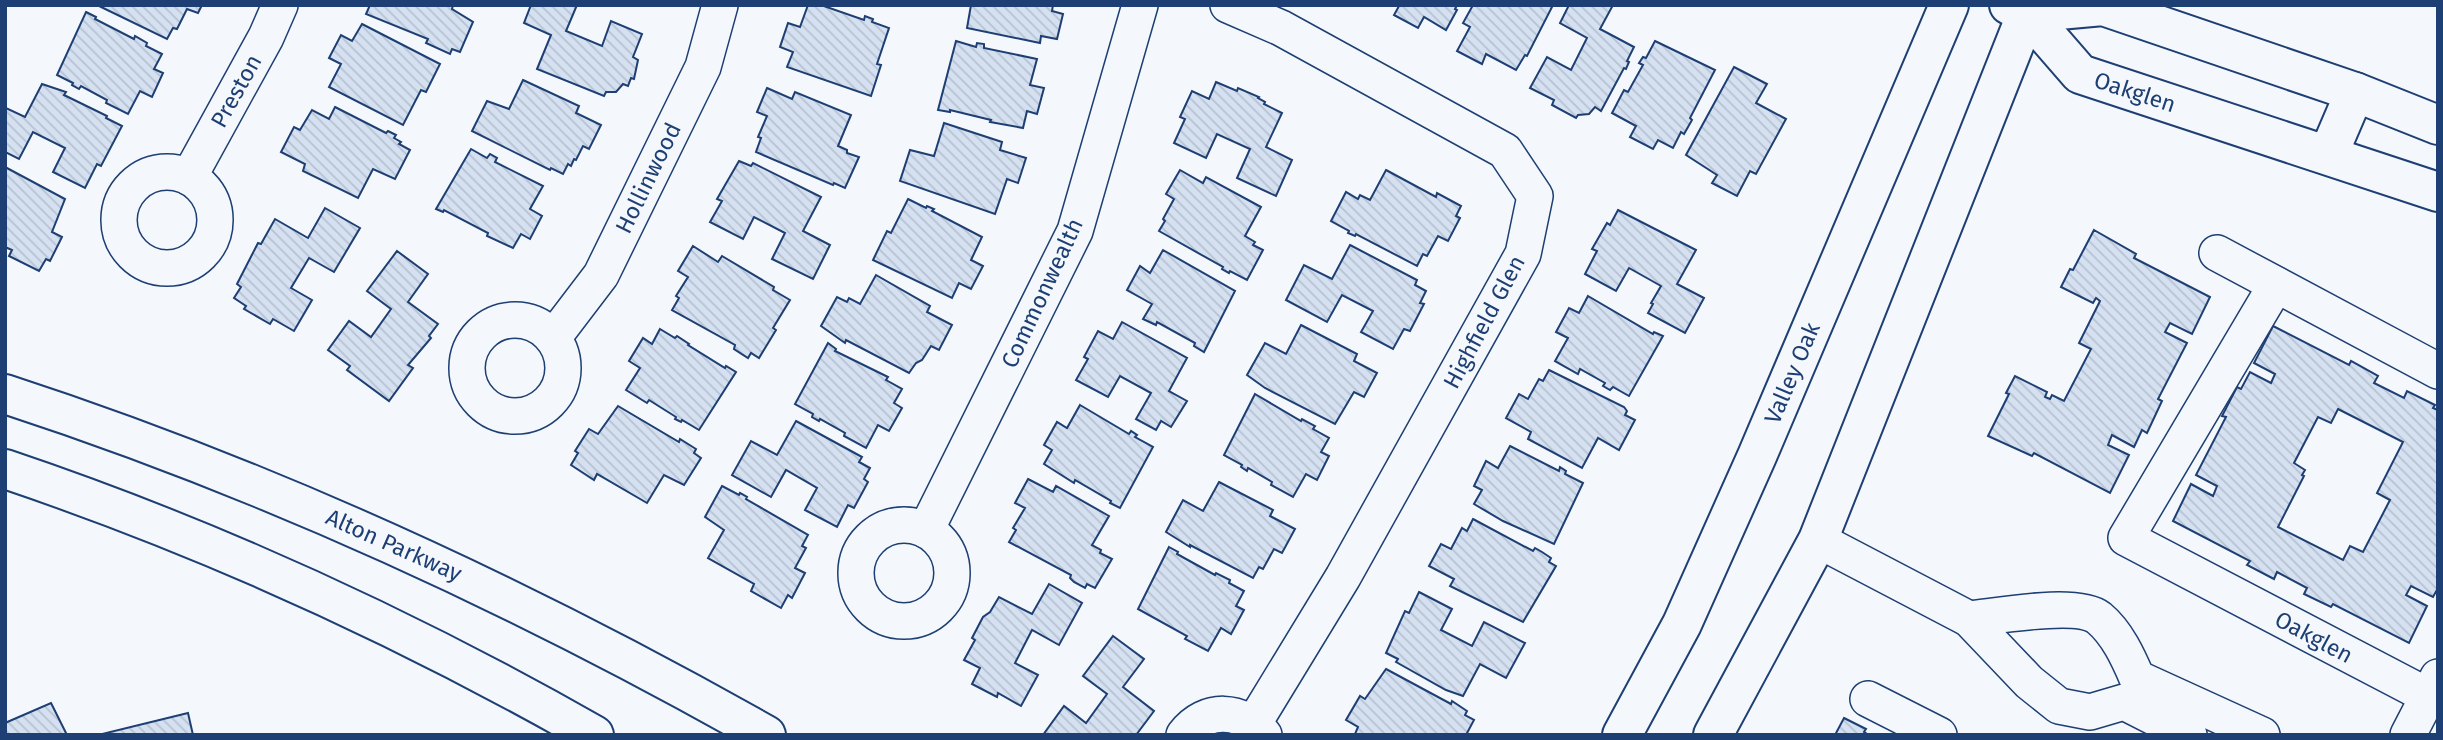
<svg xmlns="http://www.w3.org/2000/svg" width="2443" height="740" font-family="'Fira Sans',sans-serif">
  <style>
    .building { fill: url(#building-back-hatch); stroke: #1d3f73; stroke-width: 2; fill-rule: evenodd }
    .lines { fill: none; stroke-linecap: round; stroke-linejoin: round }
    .minor-casing { stroke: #1d3f73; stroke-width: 38 }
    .tertiary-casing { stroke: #1d3f73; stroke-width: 42 }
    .secondary-casing { stroke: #1d3f73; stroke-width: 42 }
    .minor { stroke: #f4f7fb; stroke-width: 35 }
    .tertiary { stroke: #f4f7fb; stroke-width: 38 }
    .secondary { stroke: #f4f7fb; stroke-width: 38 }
    .labels { text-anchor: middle; stroke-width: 5; stroke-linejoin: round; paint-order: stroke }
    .street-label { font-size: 23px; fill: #1d3f73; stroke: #f4f7fb }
  </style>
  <defs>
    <pattern id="building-back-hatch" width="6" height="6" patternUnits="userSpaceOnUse" patternTransform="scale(1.75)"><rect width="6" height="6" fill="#d5e0f0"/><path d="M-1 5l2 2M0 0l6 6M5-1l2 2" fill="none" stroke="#b6c1d1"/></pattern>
  </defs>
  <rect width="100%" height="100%" fill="#f4f7fb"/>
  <g class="building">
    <polygon points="97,5 202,5 198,13 187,9 177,29 173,28 167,39"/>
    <polygon points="370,5 453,5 452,9 473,22 460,52 452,49 450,54 426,43 428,39 366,14"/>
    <polygon points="531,5 577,5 566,31 602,46 611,21 642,34 633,57 638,60 634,79 631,78 628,86 623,84 616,92 606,92 604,96 537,69 551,35 524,23"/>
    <polygon points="808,5 821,5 864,20 865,16 873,19 872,22 889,28 877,64 881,65 871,96 787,67 793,52 780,47 788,23 800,27"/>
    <polygon points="971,5 1053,5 1052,11 1063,14 1057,39 1041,36 1040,43 967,28"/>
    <polygon points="1396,5 1457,5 1455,9 1457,10 1446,30 1424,17 1418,28 1394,15 1399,6"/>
    <polygon points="1473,5 1553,5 1527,56 1525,55 1516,70 1486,54 1482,64 1457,51 1470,27 1463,23"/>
    <polygon points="1569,5 1613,5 1600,29 1634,47 1627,61 1629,62 1626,69 1624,68 1601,111 1595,107 1589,114 1578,115 1576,118 1552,105 1554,100 1530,88 1547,57 1571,70 1587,38 1560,23"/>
    <polygon points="86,12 96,17 95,19 134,39 135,36 147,43 146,46 162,54 154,69 163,73 152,97 140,91 128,114 106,103 107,100 81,86 79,89 72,85 73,83 57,75"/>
    <polygon points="362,24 440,64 426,92 421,90 403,125 329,87 341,64 329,58 341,35 352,41"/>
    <polygon points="956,41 976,47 977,43 984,44 984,48 1037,59 1030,85 1044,88 1037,114 1027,111 1023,128 990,122 991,120 950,110 950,112 938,110"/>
    <polygon points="1655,41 1715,70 1690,118 1692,120 1684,134 1681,132 1673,148 1658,140 1653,149 1630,137 1636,126 1612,113 1624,90 1628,92 1643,65 1639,63 1643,57 1646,58"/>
    <polygon points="1734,67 1767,84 1756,103 1786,119 1756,174 1750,171 1737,196 1712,183 1717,175 1686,155"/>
    <polygon points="523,80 579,106 576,113 601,125 589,149 583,146 576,160 574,159 571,166 568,164 563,174 551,168 550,170 472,131 487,101 509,109"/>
    <polygon points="1216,82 1237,91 1238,88 1259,97 1258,98 1265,102 1264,104 1282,113 1266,147 1292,160 1276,196 1237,178 1250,149 1217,134 1206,158 1174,143 1185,119 1180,117 1192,91 1209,99"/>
    <polygon points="42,84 66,92 64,95 107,116 106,118 122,126 101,166 97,164 85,188 53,172 65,148 33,132 19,159 5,152 5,110 6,108 25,117"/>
    <polygon points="767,88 792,99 795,92 851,115 838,146 847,150 847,153 859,157 845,188 834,183 833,185 756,152 761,138 758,137 767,116 757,112"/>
    <polygon points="335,107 386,133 388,131 396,135 394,138 401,142 399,144 410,150 395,179 373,169 358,198 303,171 305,164 281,152 294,127 300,130 312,110 329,119"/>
    <polygon points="944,123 1002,142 1000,150 1026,158 1018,183 1007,179 995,214 900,181 910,150 934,156"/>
    <polygon points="471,149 487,158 490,154 497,158 495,162 543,186 530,209 542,216 530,239 521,234 513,248 487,236 488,233 444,210 443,212 436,209"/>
    <polygon points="739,161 751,166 753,163 821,197 803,231 830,245 813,279 772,259 785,233 754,217 743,239 710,222 722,201 717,199"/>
    <polygon points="5,167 65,199 52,232 62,237 50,261 46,259 39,271 9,256 12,250 5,247"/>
    <polygon points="1180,170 1203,183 1206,177 1261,207 1245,236 1255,242 1253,245 1263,250 1247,280 1230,271 1229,273 1222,269 1223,267 1159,231 1165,221 1163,219 1174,199 1166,194"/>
    <polygon points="1386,170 1436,197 1437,193 1461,206 1456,216 1460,218 1448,241 1438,236 1427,256 1423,254 1417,266 1356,234 1355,236 1348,233 1349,231 1331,221 1346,192 1358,199 1360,195 1370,200"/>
    <polygon points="908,199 926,208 927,206 934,209 932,211 982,237 971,260 983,266 971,289 959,283 952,298 873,260 887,231 891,233"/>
    <polygon points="325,208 360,228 334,272 309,258 291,288 312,300 294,331 273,319 270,324 244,309 246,306 234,298 241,287 237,284 258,243 261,244 275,219 308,238"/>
    <polygon points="1618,210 1696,250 1677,284 1704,298 1685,333 1648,313 1653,304 1651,303 1661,286 1629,268 1616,291 1585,274 1597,251 1592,249 1607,223 1610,225"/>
    <polygon points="2094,230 2136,254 2134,258 2210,297 2192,334 2170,323 2165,332 2187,343 2158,399 2162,401 2147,433 2142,430 2134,447 2112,435 2108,445 2129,455 2110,493 2034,453 2032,456 1988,436 2009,394 2006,393 2015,376 2047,392 2045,397 2050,399 2052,395 2064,401 2091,349 2079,343 2100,301 2096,298 2093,303 2061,287 2070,269 2073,270"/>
    <polygon points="1350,245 1417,280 1415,285 1426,291 1420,303 1424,304 1410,331 1404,329 1393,349 1361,332 1373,311 1342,295 1327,322 1286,300 1304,265 1332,279"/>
    <polygon points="693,246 718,262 722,256 774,287 773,290 790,300 773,328 776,330 759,358 751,353 748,358 734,349 735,345 672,310 679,298 676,296 688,277 678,271"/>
    <polygon points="1163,250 1235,291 1204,352 1194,346 1195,343 1157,322 1156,325 1143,319 1152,304 1127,290 1140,266 1150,273"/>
    <polygon points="397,251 428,274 408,302 438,324 429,336 431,338 408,365 413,368 389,401 347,370 350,366 328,350 349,321 371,337 391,309 367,291"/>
    <polygon points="876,275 930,306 927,312 952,325 939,350 931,346 922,360 916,363 909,373 846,340 845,343 821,326 837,297 847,302 849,298 860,304"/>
    <polygon points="1588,296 1653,334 1654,332 1663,336 1629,396 1613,387 1610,390 1603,386 1605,383 1580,369 1578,374 1555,361 1568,338 1556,332 1569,308 1579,313"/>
    <polygon points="1122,322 1187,358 1169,391 1187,401 1171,427 1161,421 1156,430 1136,419 1151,393 1120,376 1108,397 1076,380 1088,359 1084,357 1098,331 1113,339"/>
    <polygon points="1301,325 1357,354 1354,361 1377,373 1364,397 1354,392 1335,424 1265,388 1247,375 1265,343 1286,354"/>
    <path d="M2273 326 2349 365 2351 361 2378 376 2374 383 2404 398 2407 391 2435 405 2433 408 2438 410V588L2433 597 2411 586 2406 595 2427 606 2409 643 2333 604 2331 607 2304 594 2307 588 2277 572 2274 579 2247 565 2250 561 2173 521 2191 484 2213 496 2217 486 2196 475 2226 417 2222 416 2237 387 2241 389 2250 372 2271 383 2275 374 2254 363ZM2338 409 2403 442 2377 493 2390 500 2363 552 2350 546 2343 560 2278 527 2304 476 2302 475 2305 470 2294 463 2318 417 2331 423Z"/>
    <polygon points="660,329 675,338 677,336 689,344 688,345 725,368 726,366 736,372 699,430 682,420 681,422 675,419 676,417 649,400 647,403 626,390 640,368 629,361 643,338 652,344"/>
    <polygon points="828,343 836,349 835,351 888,377 886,380 902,389 894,403 902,408 889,431 878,425 866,448 844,436 845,433 820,419 819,421 812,417 813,414 795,404"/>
    <polygon points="1549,370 1624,407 1627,411 1625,415 1635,420 1619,450 1598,438 1582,468 1528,439 1531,432 1506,418 1519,394 1528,399 1539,379 1543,381"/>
    <polygon points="1255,394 1301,421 1302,419 1315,426 1313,429 1329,438 1321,452 1329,456 1317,480 1306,474 1293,497 1271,485 1272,482 1248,468 1247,471 1241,467 1242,465 1224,455"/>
    <polygon points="1080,405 1129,434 1131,431 1137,435 1135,437 1153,447 1120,508 1110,503 1111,501 1075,480 1074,483 1044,464 1052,450 1044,445 1057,422 1067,428"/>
    <polygon points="618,406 679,442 680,439 696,449 694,453 701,458 684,485 664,475 647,503 597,474 594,480 571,465 578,453 575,451 589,429 598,434"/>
    <polygon points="796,421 862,457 859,462 870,468 864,479 868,482 854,508 848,505 837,527 805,510 817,488 786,470 771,497 732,475 751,441 777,455"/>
    <polygon points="1510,446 1559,471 1560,467 1566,471 1565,474 1583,483 1554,544 1503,521 1474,504 1482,490 1474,486 1486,461 1498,468"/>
    <polygon points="1028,479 1053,492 1056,486 1109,516 1092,545 1101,550 1100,553 1112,559 1095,588 1087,584 1085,588 1074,582 1070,578 1071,575 1009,542 1016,530 1013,528 1025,508 1015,503"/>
    <polygon points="1219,482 1273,510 1270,516 1295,529 1282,553 1274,549 1263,569 1259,567 1253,578 1190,545 1190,547 1166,532 1183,500 1203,511"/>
    <polygon points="722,486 739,495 740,493 747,497 746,499 808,535 802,546 806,548 795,568 805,573 792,598 788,595 781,608 751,591 754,584 708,558 724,530 705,517"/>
    <polygon points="1473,519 1533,551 1535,548 1542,552 1551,558 1549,562 1556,566 1523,622 1450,586 1454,579 1429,566 1441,544 1451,549 1462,528 1467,531"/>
    <polygon points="1169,547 1178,552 1177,554 1215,575 1216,573 1230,580 1229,583 1244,591 1236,606 1244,610 1231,634 1221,628 1208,651 1185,639 1187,636 1138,609"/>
    <polygon points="1049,584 1082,603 1059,645 1032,630 1015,663 1038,675 1021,706 998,693 997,697 972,684 980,668 964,660 975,640 972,638 983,617 990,612 999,597 1032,614"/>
    <polygon points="1419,592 1452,609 1441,630 1472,646 1484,622 1525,643 1506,678 1480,664 1463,696 1446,690 1396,662 1398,659 1386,653 1405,611 1409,613"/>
    <polygon points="1113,636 1144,659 1123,687 1154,711 1136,735 1043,735 1064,706 1086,723 1107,694 1083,676"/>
    <polygon points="1386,669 1451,704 1452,701 1467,711 1465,715 1474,720 1466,735 1355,734 1358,727 1346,720 1360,696 1365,699"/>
    <polygon points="51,703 67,735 5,735 5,723"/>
    <polygon points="188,713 193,735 103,735 102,734"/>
    <polygon points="1844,718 1866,729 1864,732 1869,735 1835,735"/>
  </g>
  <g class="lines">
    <defs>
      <g id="minor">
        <polyline points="1228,5 1281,28 1505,151 1535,196 1523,254 1343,577 1254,723"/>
        <circle cx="167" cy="220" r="48"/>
        <polyline points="189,177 266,37 280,5"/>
        <polyline points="2217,253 2438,371"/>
        <polyline points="2276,285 2126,538 2428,696"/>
        <circle cx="515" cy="368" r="48"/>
        <polyline points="553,338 601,275 703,67 720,5"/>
        <circle cx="904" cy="573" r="48"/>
        <polyline points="926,530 1075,231 1140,5"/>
        <polyline points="1818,540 1969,619 2029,682 2059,706 2090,712 2124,702 2189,735"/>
        <path d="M1969 619C1998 616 2077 601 2099 618 2117 633 2128 657 2137 678L2262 735"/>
        <polyline points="1868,699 1939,735"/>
        <path d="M1184 735C1206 706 1242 709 1264 735"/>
        <polyline points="2408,735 2438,677"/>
      </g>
      <g id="tertiary">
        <polyline points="2009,5 2027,13 2080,74 2438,192"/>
        <polyline points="2027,13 2103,6 2355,92 2438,125"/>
        <polyline points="2328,155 2355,92"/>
        <polyline points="1622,735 1682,624 1757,456 1949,5"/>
        <polyline points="1713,735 1818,540 2030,5"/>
      </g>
      <g id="secondary">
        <path d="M5 394C272 481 522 597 766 735"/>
        <path d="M5 469C210 538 406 628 594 735"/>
      </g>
    </defs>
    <use href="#minor" class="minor-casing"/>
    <use href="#tertiary" class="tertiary-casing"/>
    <use href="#secondary" class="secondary-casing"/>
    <use href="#minor" class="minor"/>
    <use href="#tertiary" class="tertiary"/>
    <use href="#secondary" class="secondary"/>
  </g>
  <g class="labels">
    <g class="street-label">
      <text transform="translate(236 91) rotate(-61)" y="8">Preston</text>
      <text transform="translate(2135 92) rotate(18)" y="8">Oakglen</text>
      <text transform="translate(648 178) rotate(-64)" y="8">Hollinwood</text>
      <text transform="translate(1042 293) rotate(-65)" y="8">Commonwealth</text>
      <text transform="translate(1484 322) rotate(-62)" y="8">Highfield Glen</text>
      <text transform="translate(1792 373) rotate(-67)" y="8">Valley Oak</text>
      <text transform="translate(394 545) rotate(24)" y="8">Alton Parkway</text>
      <text transform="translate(2314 637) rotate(28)" y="8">Oakglen</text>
    </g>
  </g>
  <rect width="2443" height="740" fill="none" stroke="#1d3f73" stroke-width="14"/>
</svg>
